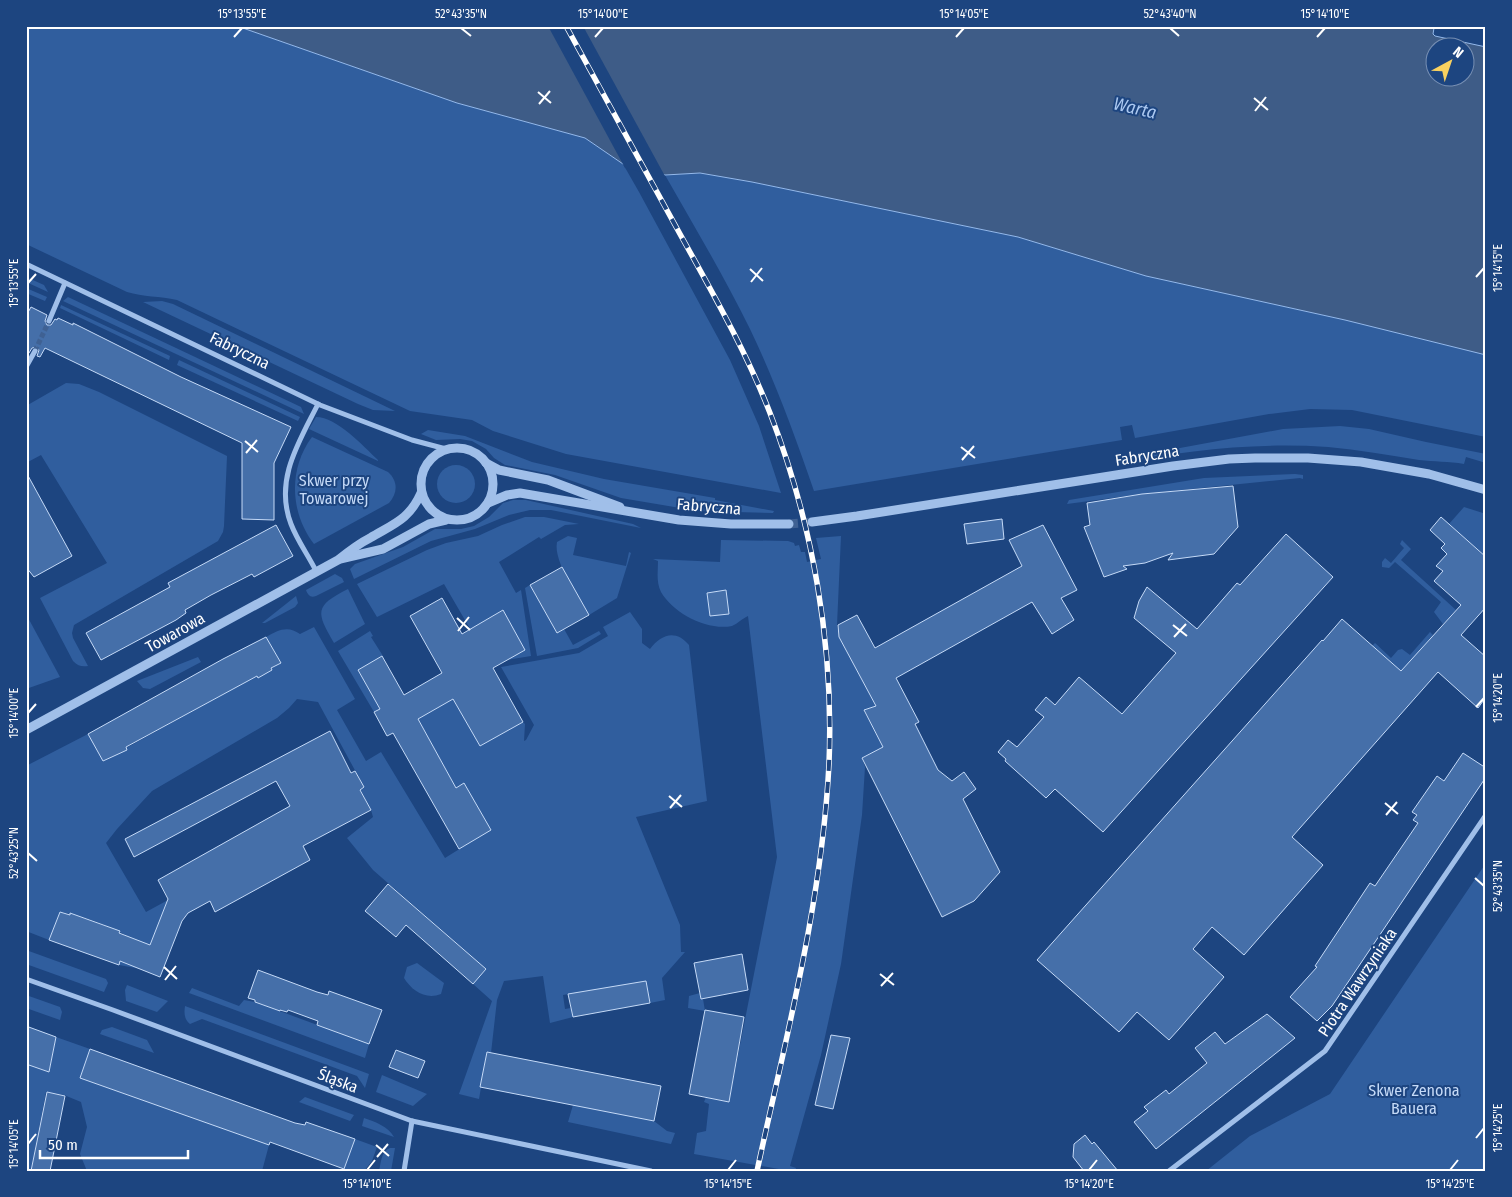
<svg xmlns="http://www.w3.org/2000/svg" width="1512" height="1197" font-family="'Fira Sans Condensed',sans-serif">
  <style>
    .green { fill: #305e9e }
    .water { fill: #3e5c87; stroke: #94b9eb; fill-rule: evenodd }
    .pier { fill: #1d4580 }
    .building { fill: #456fa9; stroke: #c5daf7 }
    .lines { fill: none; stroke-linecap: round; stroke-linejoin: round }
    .minor-tunnel { stroke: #3f6193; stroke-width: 5; stroke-dasharray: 5 2.5; stroke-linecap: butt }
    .tertiary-tunnel { stroke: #3f6193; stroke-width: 9; stroke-dasharray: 9 4.5; stroke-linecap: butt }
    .minor { stroke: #a0bfe9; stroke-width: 5 }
    .tertiary { stroke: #a0bfe9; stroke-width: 9 }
    .rail-casing { stroke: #fff; stroke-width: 5.5 }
    .rail { stroke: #1d4580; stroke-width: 4; stroke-dasharray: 11; stroke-linecap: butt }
    .ticks { fill: none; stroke: #fff; stroke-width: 2 }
    .labels { text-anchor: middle; stroke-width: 4; stroke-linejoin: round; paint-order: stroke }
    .street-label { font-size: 16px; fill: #fff; stroke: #1d4580 }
    .park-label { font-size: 16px; fill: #c5daf7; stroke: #1d4580 }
    .water-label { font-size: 18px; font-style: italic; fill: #acc9f1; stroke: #1d4580 }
    .neatline { fill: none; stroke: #fff; stroke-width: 2 }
    .ticks-label { font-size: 12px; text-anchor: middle; fill: #fff }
  </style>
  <rect width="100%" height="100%" fill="#1d4580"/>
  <g class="green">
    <path d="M26 26H237L457 103 585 138 623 164 639 192 730 360 759 426 781 493 566 454 493 431 472 420 410 411 177 300C160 296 143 297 127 292L26 244Z"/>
    <path d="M700 173 752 182 1018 237 1146 276 1345 320 1486 355V437L1352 410 1310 409 1269 414 1135 438 1132 425 1120 427 1122 440 814 491C795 436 775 381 750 329 724 276 694 226 665 175Z"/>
    <polygon points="26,277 44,285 48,292 26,282"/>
    <polygon points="26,288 47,297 45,301 26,293"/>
    <polygon points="68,297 301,407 304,414 63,301"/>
    <polygon points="162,301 173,304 395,411 373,410 358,404 143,302"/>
    <polygon points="61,305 170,356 169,360 60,308"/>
    <polygon points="179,360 300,417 298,421 177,365"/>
    <path d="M66 383 79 384 99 392 227 456 224 526 223 532 218 541 74 625 72 633 73 638 88 666C82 667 78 666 73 661L40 598 107 563 41 455 26 463V406Z"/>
    <path d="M316 417C337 417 363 446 378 460V461L309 429Z"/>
    <path d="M1340 426 1369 429 1426 442 1486 454V463L1466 457 1464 464C1449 461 1434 462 1419 460 1388 455 1359 450 1328 447 1257 442 1186 450 1116 464L1115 460 1283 429Z"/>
    <polygon points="428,430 465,436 532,462 604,479 715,498 715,500 774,511 773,513 698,511 621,498 555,475 505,465 494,458 486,449 472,441 460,439 436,440 421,434"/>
    <path d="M312 437 388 472C398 481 398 493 389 503L314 544C290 513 288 469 312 437Z"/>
    <circle cx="456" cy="484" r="19"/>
    <polygon points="1295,474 1303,475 1303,479 1300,478 1142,494 1067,504 1069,500 1204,478"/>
    <polygon points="513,500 526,500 633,524 641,528 551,510 530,510 509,515 475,529 431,541 354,579 350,569 355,564 403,547 435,529 461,529 474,526 489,517 503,503"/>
    <polygon points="1464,507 1486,514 1486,551 1483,554 1449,524"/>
    <polygon points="525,517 544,517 579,524 565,525 541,539 539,537 499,562 516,593 521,590 531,656 507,660 524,649 502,610 483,622 483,651 444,584 377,617 357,584 427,550 446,543 478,536 502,525"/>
    <path d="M568 536 577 538 573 555 626 566 629 552 631 553 617 598 589 615C579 597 553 562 557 542Z"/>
    <path d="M841 536 837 625 839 637 876 706 864 711 883 747 862 758 865 767 862 815 841 964 821 1055 790 1166 796 1168 795 1171H790L694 1154 697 1133 706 1131 709 1104 704 1102 706 1097 729 1101 777 857 748 616C743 618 737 624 732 626 707 631 673 613 661 592 656 582 658 571 658 561L653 559 720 562 721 540 788 541 794 543 795 546 799 545 801 552H805L807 562 821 559 816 538Z"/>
    <polygon points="1402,540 1411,549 1401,560 1456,610 1443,624 1434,612 1441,602 1395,562 1389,568 1382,567 1382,562 1385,558 1391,563 1404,548 1400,544"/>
    <path d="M335 574 342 578 344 582 316 596C310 598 308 595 306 590Z"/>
    <polygon points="530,585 557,633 564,629 573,645 599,631 601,634 578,648 537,656 525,588"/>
    <path d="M348 589 365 624 334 643C316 612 314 606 348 589Z"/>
    <polygon points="296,596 298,603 295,607 265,623 262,623"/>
    <path d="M630 612 642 629V643L650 649C661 634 676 629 689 645L707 801 636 817 680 925 681 952H685L662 978 665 1000 650 1003 646 981 563 995 565 1009 571 1008 573 1017 550 1023 543 976 504 981 497 1000 491 1053H487L479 1099 459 1094 492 1001 473 984 486 969 373 870 347 838 373 817 371 810 361 791 356 792 364 787 318 702 297 699 289 708 277 718 152 791 117 829 106 843 146 912 168 900 141 969 119 965 129 937C110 926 81 915 60 912L49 940 26 931V766L88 734 103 760 127 750 126 748 247 681 272 670 271 668 280 663 266 637C278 630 288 625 300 634L314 627 355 699 337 710 366 761 381 752 445 858 490 830 456 788 418 719 453 699 480 746 523 722 525 724 524 741 526 740 534 725 501 667 579 653 608 636 603 627Z"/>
    <polygon points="26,614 60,677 26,689"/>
    <polygon points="370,631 373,636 371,637 383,656 358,670 380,709 374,712 338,651"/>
    <polygon points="1430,632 1433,635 1402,672 1372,646 1375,643 1391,658 1398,650 1402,649 1410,655"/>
    <polygon points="198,657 201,662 150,689 143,688 137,681"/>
    <polygon points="1486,863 1486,1171 1206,1171 1250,1136 1330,1094"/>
    <polygon points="26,950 106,979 108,983 104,992 26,964"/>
    <path d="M417 963 444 983 441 994C426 1000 412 991 404 978L407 967Z"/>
    <polygon points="127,985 168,1001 157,1012 126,1001 125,990"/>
    <polygon points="192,988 239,1006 244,1000 255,1002 369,1044 365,1058 189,993"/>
    <polygon points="700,993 701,999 703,999 705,1011 688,1008 689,996"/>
    <polygon points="26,995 60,1007 62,1012 60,1020 26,1008"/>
    <path d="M185 1006 369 1074 365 1088 357 1076 202 1019 190 1024C184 1019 184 1013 185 1006Z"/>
    <polygon points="112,1027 147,1040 154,1053 100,1034 102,1030"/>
    <polygon points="56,1037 90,1049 80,1078 269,1145 262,1171 87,1171 80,1154 87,1127 81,1102 64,1095 46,1092 31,1171 26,1171 26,1064 49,1072"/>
    <polygon points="382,1075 427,1094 413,1106 376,1092"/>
    <polygon points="305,1097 354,1115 350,1121 299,1102"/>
    <polygon points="573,1105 654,1121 667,1131 675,1133 671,1144 568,1122"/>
    <path d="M364 1118C375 1122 388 1126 394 1137L362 1126Z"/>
    <polygon points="355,1139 377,1147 372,1161 364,1171 344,1169"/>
    <path d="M390 1148H395L391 1171H379C381 1163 381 1151 390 1148Z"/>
  </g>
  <path class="water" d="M237 26H1424L1434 28 1433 34 1435 36 1486 47V355L1345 320 1146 276 1018 237 752 182 700 173 665 175 623 164 585 138 457 103ZM1434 48H1464V78H1434Z"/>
  <polygon class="pier" points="548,26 583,26 666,178 625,168"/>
  <g class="building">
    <polygon points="31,307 47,315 45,321 47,325 51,325 55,319 57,320 58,318 73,325 73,323 181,377 291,427 274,463 274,520 242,519 242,443 45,348 40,357 37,356 39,350 37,347 32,348 29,353 26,352 26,316"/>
    <polygon points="26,472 72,556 34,577 26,567"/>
    <polygon points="1233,486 1238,527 1214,554 1168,560 1173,553 1145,563 1123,566 1127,569 1104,577 1084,527 1090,525 1087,503 1142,494"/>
    <polygon points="1441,517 1486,557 1486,607 1461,635 1486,657 1486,697 1478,708 1438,672 1292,837 1323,865 1244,955 1212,927 1193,949 1224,977 1179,1029 1169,1040 1137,1012 1119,1032 1037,960 1322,640 1323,641 1342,619 1401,671 1461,605 1434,581 1443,571 1436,566 1447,554 1441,548 1445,544 1430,530"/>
    <polygon points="1002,519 1004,539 967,544 964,524"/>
    <polygon points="276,525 293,556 254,577 252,574 211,595 185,610 186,613 176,620 101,660 86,633 170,587 168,583"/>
    <polygon points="1043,525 1077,590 1061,598 1074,620 1052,634 1032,602 896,678 919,722 915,724 938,770 952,781 964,772 976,789 963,799 1000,872 974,901 942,917 862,758 883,747 864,710 876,706 839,637 838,625 857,615 875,648 1022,566 1009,540"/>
    <polygon points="1286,534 1333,577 1103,832 1055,789 1046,798 1005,761 1006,759 998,752 1008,740 1017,747 1044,717 1035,710 1046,697 1055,705 1079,677 1122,714 1176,653 1134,618 1139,601 1147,587 1197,629 1237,583 1240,585"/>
    <polygon points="562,567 589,615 557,633 530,585"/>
    <polygon points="726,590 729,614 710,616 707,593"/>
    <polygon points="442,598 462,634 503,610 525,650 493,668 523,722 480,746 453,699 418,719 456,788 464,783 491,830 459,849 393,733 387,736 374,712 380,709 358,670 382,656 404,695 442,673 410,616"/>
    <polygon points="266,637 281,663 271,668 272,670 258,678 257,676 126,747 127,750 103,761 88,734 223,659"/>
    <polygon points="330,731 351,773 355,771 364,787 360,790 371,810 303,846 310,860 215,912 210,901 188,913 182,921 160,977 120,961 119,965 49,940 60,912 70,915 70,913 120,931 119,933 150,945 168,899 158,880 290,806 276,781 134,857 125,839"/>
    <polygon points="1463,753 1486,768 1486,777 1332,1006 1317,1021 1290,997 1317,967 1315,966 1370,883 1375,886 1418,823 1413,820 1417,815 1412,812 1437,776 1444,781"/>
    <polygon points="388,884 486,969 473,984 406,925 396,937 365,911"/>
    <polygon points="742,954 748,990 701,999 694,963"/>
    <polygon points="258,970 317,992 328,995 329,991 382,1010 369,1044 317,1025 318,1021 288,1010 287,1012 280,1010 280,1011 255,1002 255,1000 248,998"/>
    <polygon points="646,981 650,1003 573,1017 568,994"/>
    <polygon points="705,1010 744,1017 729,1102 689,1094"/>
    <polygon points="1267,1014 1295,1038 1156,1149 1134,1122 1148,1111 1144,1107 1166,1090 1169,1094 1207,1063 1195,1048 1215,1032 1225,1044"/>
    <polygon points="26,1026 56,1037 49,1072 26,1064"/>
    <polygon points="831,1035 850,1038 833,1109 815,1105"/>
    <polygon points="90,1049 295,1123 305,1125 306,1122 355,1139 344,1169 270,1142 269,1145 80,1078"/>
    <polygon points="396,1050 425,1061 418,1078 389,1067"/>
    <polygon points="487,1052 661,1086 654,1121 480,1087"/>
    <polygon points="47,1092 65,1096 50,1171 31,1171"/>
    <polygon points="1085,1135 1092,1144 1094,1142 1118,1171 1084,1171 1073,1157 1074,1144"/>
  </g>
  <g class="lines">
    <polyline class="minor-tunnel" points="35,351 49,321"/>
    <polyline class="tertiary-tunnel" points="789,524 812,522"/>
    <g class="minor">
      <polyline points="26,264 320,405 412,440 446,449"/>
      <polyline points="49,321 65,283"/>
      <polyline points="26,367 35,351"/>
      <path d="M316 571C308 555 297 540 291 524 274 480 299 442 318 404"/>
      <polyline points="26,979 113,1010 412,1121 651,1171"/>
      <polyline points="404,1171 412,1121"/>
      <polyline points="1169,1171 1325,1051 1486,815"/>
    </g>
    <g class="tertiary">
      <circle cx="457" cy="484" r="36"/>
      <polyline points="486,463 499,470 548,480 620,507"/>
      <polyline points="488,503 507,495 520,493 679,520 731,524 789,524"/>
      <polyline points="812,522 857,516 1173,466 1229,459 1255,458 1308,458 1361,462 1429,474 1486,490"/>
      <polyline points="340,559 383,549 429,524 446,520"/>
      <path d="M26 730 338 560C348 552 358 544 370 538 393 524 409 520 421 493"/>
    </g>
    <defs>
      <path id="rail" d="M566 26C604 95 642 165 680 234 712 292 746 351 770 413 813 524 834 645 829 764 822 902 786 1037 757 1171"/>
    </defs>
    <use href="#rail" class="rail-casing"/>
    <use href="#rail" class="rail"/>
  </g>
  <path class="ticks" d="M461 28 471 36M1170 28 1179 36M234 37 242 28M595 37 603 28M956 37 964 28M1317 37 1325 28M538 92 551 103M1254 98 1268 110M539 104 550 91M1255 111 1266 97M750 269 763 281M1476 277 1484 268M751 282 762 268M28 283 36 274M245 441 258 452M961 447 975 458M246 453 257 440M962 460 974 446M457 618 470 630M1173 625 1187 636M458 631 469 617M1174 637 1186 624M1476 707 1484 698M28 713 36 704M669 796 682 807M1385 803 1398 814M670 808 681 795M1386 815 1397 802M28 853 37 861M1475 878 1484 886M164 967 177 979M880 974 894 985M165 980 176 966M881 986 893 973M1476 1138 1484 1128M28 1144 36 1134M376 1145 389 1156M377 1157 388 1144M367 1170 375 1160M728 1170 736 1160M1089 1170 1097 1160M1450 1170 1458 1160"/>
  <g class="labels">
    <g class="street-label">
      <text transform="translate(240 350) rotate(26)" y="6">Fabryczna</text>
      <text transform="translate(1147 455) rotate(-9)" y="6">Fabryczna</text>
      <text transform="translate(709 506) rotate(5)" y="6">Fabryczna</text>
      <text transform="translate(175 632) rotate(-29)" y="6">Towarowa</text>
      <text transform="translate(1357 982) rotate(-56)" y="6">Piotra Wawrzyniaka</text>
      <text transform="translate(338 1080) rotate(21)" y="6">Śląska</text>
    </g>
    <g class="park-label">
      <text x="334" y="486">Skwer przy<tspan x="334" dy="18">Towarowej</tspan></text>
      <text x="1414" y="1096">Skwer Zenona<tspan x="1414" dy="18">Bauera</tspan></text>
    </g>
    <g class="water-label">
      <text transform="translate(1135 108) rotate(13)" y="6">Warta</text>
    </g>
  </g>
  <rect width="1512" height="1197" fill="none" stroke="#1d4580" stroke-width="55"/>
  <g transform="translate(1450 62) rotate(40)"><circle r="24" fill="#1d4580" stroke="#778fb3"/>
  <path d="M0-4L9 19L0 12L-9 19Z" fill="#f9d15f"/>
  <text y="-8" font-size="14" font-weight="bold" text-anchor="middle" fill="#ffffff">N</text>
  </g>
  <path d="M40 1150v8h148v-8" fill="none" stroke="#ffffff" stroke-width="2.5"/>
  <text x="48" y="1150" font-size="15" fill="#ffffff" stroke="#1d4580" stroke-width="4" paint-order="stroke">50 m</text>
  <rect x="28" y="28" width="1456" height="1142" class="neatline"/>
  <g class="ticks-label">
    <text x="242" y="18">15°13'55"E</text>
    <text x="461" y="18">52°43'35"N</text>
    <text x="603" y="18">15°14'00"E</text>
    <text x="964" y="18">15°14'05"E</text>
    <text x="1170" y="18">52°43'40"N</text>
    <text x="1325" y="18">15°14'10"E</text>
    <text transform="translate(1498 268) rotate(-90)" y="4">15°14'15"E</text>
    <text transform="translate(14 283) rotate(-90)" y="4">15°13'55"E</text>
    <text transform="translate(1498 698) rotate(-90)" y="4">15°14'20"E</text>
    <text transform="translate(14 713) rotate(-90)" y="4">15°14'00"E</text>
    <text transform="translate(14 853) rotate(-90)" y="4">52°43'25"N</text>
    <text transform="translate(1498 886) rotate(-90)" y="4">52°43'35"N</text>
    <text transform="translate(1498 1128) rotate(-90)" y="4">15°14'25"E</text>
    <text transform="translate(14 1144) rotate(-90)" y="4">15°14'05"E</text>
    <text x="367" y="1188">15°14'10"E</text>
    <text x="728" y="1188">15°14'15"E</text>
    <text x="1089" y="1188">15°14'20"E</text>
    <text x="1450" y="1188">15°14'25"E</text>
  </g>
</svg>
